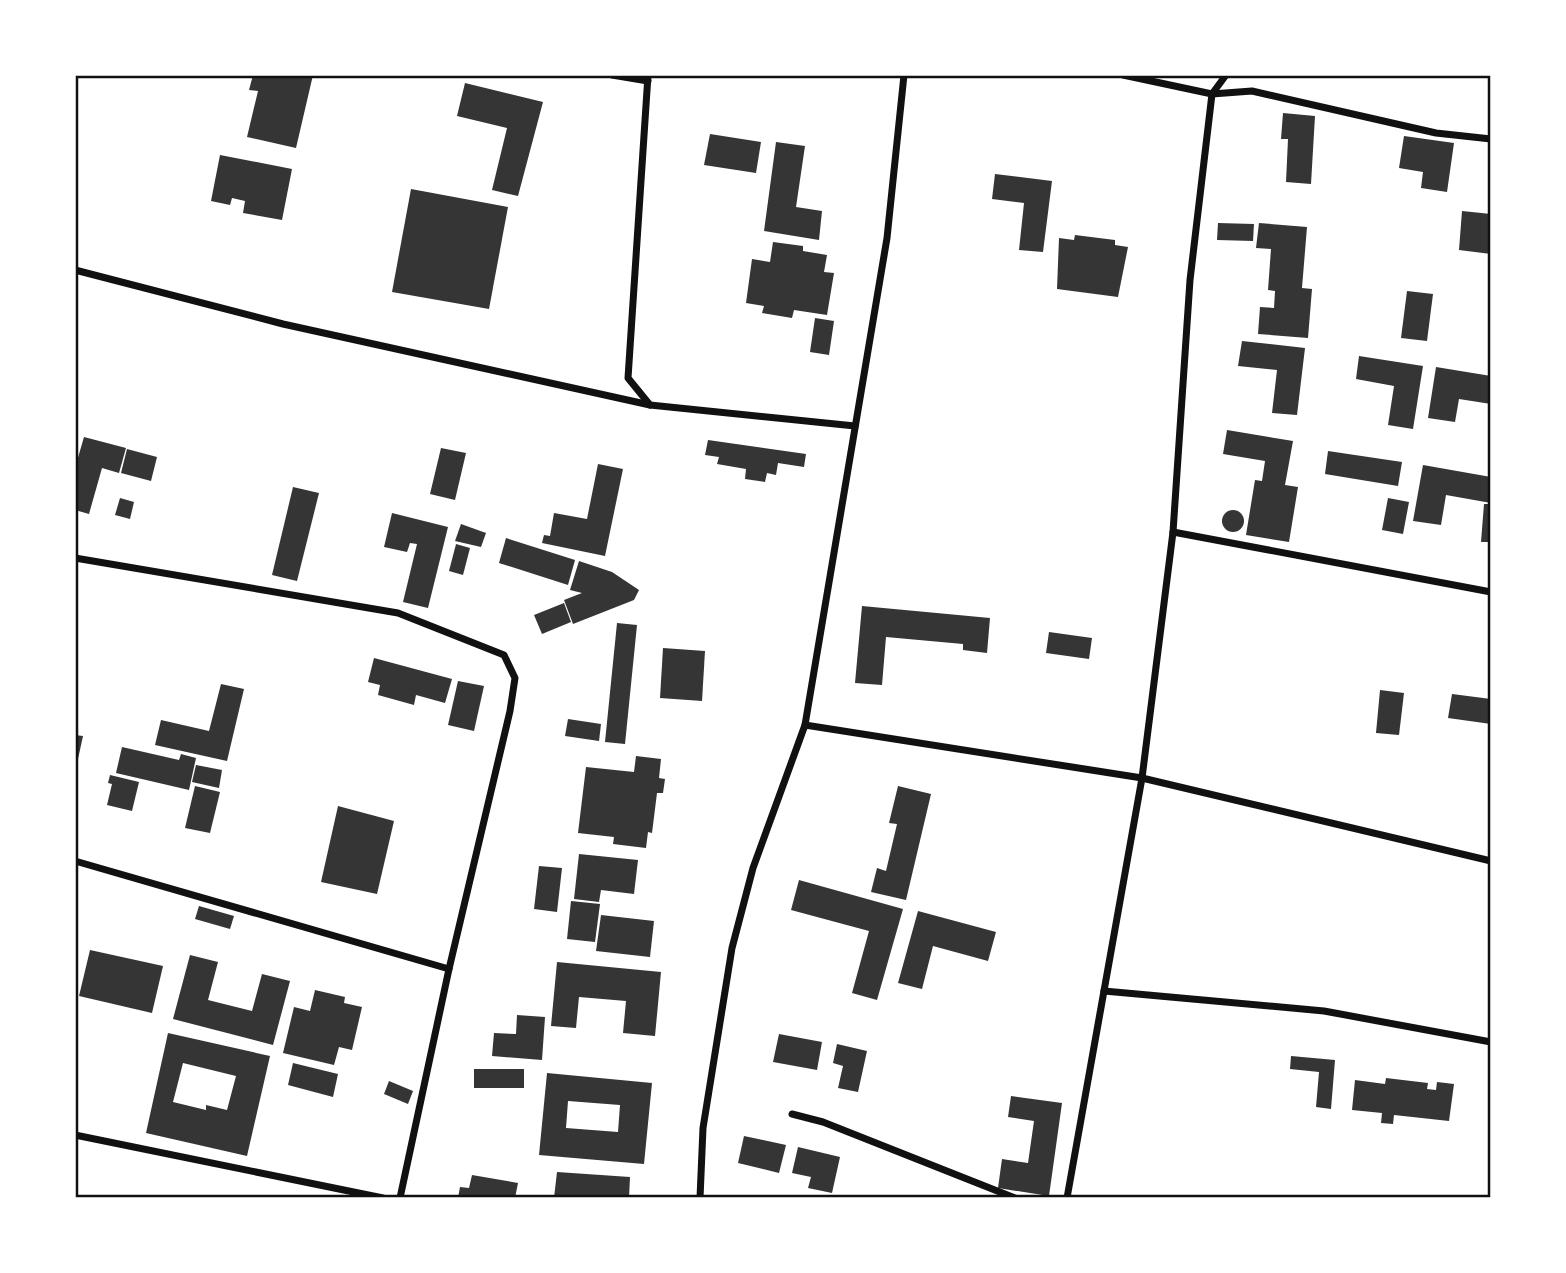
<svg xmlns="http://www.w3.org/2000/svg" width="1566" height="1273" font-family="'Nunito Sans',sans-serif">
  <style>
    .building { fill: #353535; fill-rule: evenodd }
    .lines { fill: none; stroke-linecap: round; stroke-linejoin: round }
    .minor { stroke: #111; stroke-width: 7 }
    .neatline { fill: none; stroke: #111; stroke-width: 2.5 }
  </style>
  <rect width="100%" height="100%" fill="#fff"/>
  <g class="building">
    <polygon points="253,75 313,75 296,148 247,137 258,91 249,90"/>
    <polygon points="465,83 543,102 518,196 492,190 507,128 457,116"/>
    <polygon points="1283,113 1315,116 1311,184 1286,182 1288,139 1281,139"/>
    <polygon points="710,134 761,142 756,173 704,165"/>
    <polygon points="1404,136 1454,143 1447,192 1421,188 1423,172 1399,168"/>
    <polygon points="776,142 805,146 796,207 822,211 819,240 764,231"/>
    <polygon points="220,155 292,169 282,220 243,213 245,201 232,198 230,205 211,201"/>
    <polygon points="995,174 1052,181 1043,252 1019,250 1024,203 992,199"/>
    <polygon points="411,189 508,207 489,309 392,292"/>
    <polygon points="1462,211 1491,214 1491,254 1459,250"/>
    <polygon points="1218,223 1254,224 1253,241 1217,240"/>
    <polygon points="1259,223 1307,227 1302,288 1312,289 1308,338 1258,334 1260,307 1274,308 1275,291 1268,290 1271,249 1256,248"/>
    <polygon points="1075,235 1115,240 1115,245 1128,247 1118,297 1057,289 1059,238 1074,240"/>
    <polygon points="773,242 803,246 803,251 827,255 824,272 834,273 827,315 794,310 792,318 762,313 764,306 746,303 752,259 770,262"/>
    <polygon points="1407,291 1433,294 1427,341 1401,338"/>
    <polygon points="815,318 834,321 829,355 810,352"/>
    <polygon points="1242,341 1305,348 1297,415 1272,413 1277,370 1238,366"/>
    <polygon points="1359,356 1423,366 1413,429 1388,425 1394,386 1356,379"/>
    <polygon points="1436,367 1491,376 1491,404 1459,399 1455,422 1428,418"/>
    <polygon points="1227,430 1293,441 1285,485 1298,487 1289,542 1246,535 1255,480 1262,481 1265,461 1223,454"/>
    <polygon points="84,437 126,448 119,473 102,468 89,514 75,510 75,468"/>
    <polygon points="708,440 806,454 804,467 778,463 776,475 767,473 765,482 745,479 746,469 717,464 719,457 705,455"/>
    <polygon points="441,448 466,453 455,500 430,494"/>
    <polygon points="127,449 157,457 151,481 121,473"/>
    <polygon points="1328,451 1402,462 1398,486 1325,474"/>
    <polygon points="598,464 623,469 605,556 542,543 544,535 550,536 554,513 587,519"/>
    <polygon points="1423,465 1491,477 1491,503 1446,495 1441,525 1413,521"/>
    <polygon points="293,487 319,493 297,581 272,575"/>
    <polygon points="120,498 134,502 130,519 115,515"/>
    <polygon points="1388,498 1409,502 1403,534 1382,530"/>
    <polygon points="1484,504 1491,504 1491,542 1481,542"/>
    <circle cx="1233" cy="521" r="11"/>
    <polygon points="392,513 448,527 428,608 403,602 417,544 410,543 407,552 384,547"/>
    <polygon points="461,524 486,533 481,547 455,541"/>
    <polygon points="506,538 575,560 568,585 499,563"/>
    <polygon points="456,544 470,548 463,575 449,571"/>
    <polygon points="579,561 612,572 639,590 634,600 573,624 564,600 582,593 570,590"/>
    <polygon points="564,603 571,622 542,634 534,615"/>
    <polygon points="862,606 990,618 987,653 963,650 963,644 886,637 882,685 855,683"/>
    <polygon points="617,623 637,625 625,744 605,742"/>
    <polygon points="1049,632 1092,638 1089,659 1046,653"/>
    <polygon points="663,648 705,651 702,701 660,698"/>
    <polygon points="374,658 452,679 445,703 416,695 414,705 378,695 380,685 368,682"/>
    <polygon points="458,681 484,686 474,731 448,725"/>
    <polygon points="221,684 244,689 227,761 155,745 161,720 209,731"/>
    <polygon points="1380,690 1404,693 1399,735 1376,733"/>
    <polygon points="1452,694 1491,699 1491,724 1448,718"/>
    <polygon points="568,719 601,724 599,741 565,736"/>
    <polygon points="75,735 83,736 78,759 75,758"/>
    <polygon points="122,747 179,760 181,754 196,758 189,790 116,773"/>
    <polygon points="636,756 661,759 659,778 665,779 663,793 657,793 652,833 648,832 646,848 613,844 614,837 578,833 586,767 634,772"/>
    <polygon points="196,765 222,770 219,788 192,782"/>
    <polygon points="110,775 139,782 132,811 107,805 112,784 108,783"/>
    <polygon points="195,786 220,792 210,833 185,828"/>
    <polygon points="898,786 931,794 906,900 871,892 877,868 886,871 897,824 889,823"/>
    <polygon points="338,806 394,821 377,894 321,882"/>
    <polygon points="579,854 638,860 634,894 601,890 599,902 574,899"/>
    <polygon points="539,866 562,868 557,912 534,909"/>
    <polygon points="799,880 903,909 877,1000 852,993 869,931 791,910"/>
    <polygon points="571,901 600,904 595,942 567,939"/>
    <polygon points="199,906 234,916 230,929 195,919"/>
    <polygon points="918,911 996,932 988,961 933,946 922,989 898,983"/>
    <polygon points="601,915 654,921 650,957 596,951"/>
    <polygon points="90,950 163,966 152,1013 79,996"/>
    <polygon points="190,955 218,962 208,1000 252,1011 262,974 290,981 273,1045 173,1019"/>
    <polygon points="557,962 661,972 655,1036 623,1033 626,1001 579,997 576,1028 551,1026"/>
    <polygon points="315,990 345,997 344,1003 362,1007 352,1050 339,1047 334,1065 283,1053 294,1007 310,1011"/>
    <polygon points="517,1015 545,1017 542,1060 492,1056 494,1033 516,1034"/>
    <path d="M168 1033 270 1056 247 1156 146 1133ZM183 1063 236 1076 227 1110 206 1105V1110L173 1102Z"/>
    <polygon points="779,1034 822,1042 817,1070 773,1062"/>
    <polygon points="837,1044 867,1051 858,1092 838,1088 843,1066 833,1063"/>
    <polygon points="1291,1056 1335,1060 1331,1109 1316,1107 1319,1072 1290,1069"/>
    <polygon points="293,1063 338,1074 333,1097 288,1085"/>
    <rect x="474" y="1069" width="50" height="19"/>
    <path d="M547 1073 652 1083 644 1164 539 1155ZM568 1101 620 1105 618 1132 566 1128Z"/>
    <polygon points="1386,1078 1428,1083 1427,1089 1436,1090 1437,1082 1454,1084 1449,1121 1394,1115 1393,1124 1381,1123 1382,1113 1352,1110 1355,1080 1385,1084"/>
    <polygon points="389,1081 413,1091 408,1104 384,1094"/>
    <polygon points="1011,1096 1062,1103 1049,1196 998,1188 1002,1159 1028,1163 1034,1121 1008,1117"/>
    <polygon points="744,1136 786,1145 779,1173 738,1163"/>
    <polygon points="798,1147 840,1157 832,1193 808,1188 811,1177 792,1173"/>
    <polygon points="557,1172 630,1177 629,1198 554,1198"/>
    <polygon points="472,1175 518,1183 515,1198 458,1198 460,1187 469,1188"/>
  </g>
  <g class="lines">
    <g class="minor">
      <polyline points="612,75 648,81"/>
      <polyline points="648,75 628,378 650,405"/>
      <polyline points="1123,75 1212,94 1252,91 1436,133 1491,139"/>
      <polyline points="75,270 283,324 650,405 855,426"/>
      <polyline points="1173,532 1491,592"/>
      <polyline points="75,558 398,613 504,655 515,678 510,711 449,969 400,1198"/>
      <polyline points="805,725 1142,778 1491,861"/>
      <polyline points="75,861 449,969"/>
      <polyline points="1104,991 1324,1011 1491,1042"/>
      <polyline points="792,1114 823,1122 1015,1198"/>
      <polyline points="75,1135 383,1198"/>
      <polyline points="700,1198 703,1128 732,948 753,868 805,725 887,238 904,75"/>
      <polyline points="1067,1198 1142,778 1173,532 1190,280 1212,94 1226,75"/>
    </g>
  </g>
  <rect width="1566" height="1273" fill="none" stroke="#ffffff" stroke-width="154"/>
  <rect x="77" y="77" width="1412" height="1119" class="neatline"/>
</svg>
